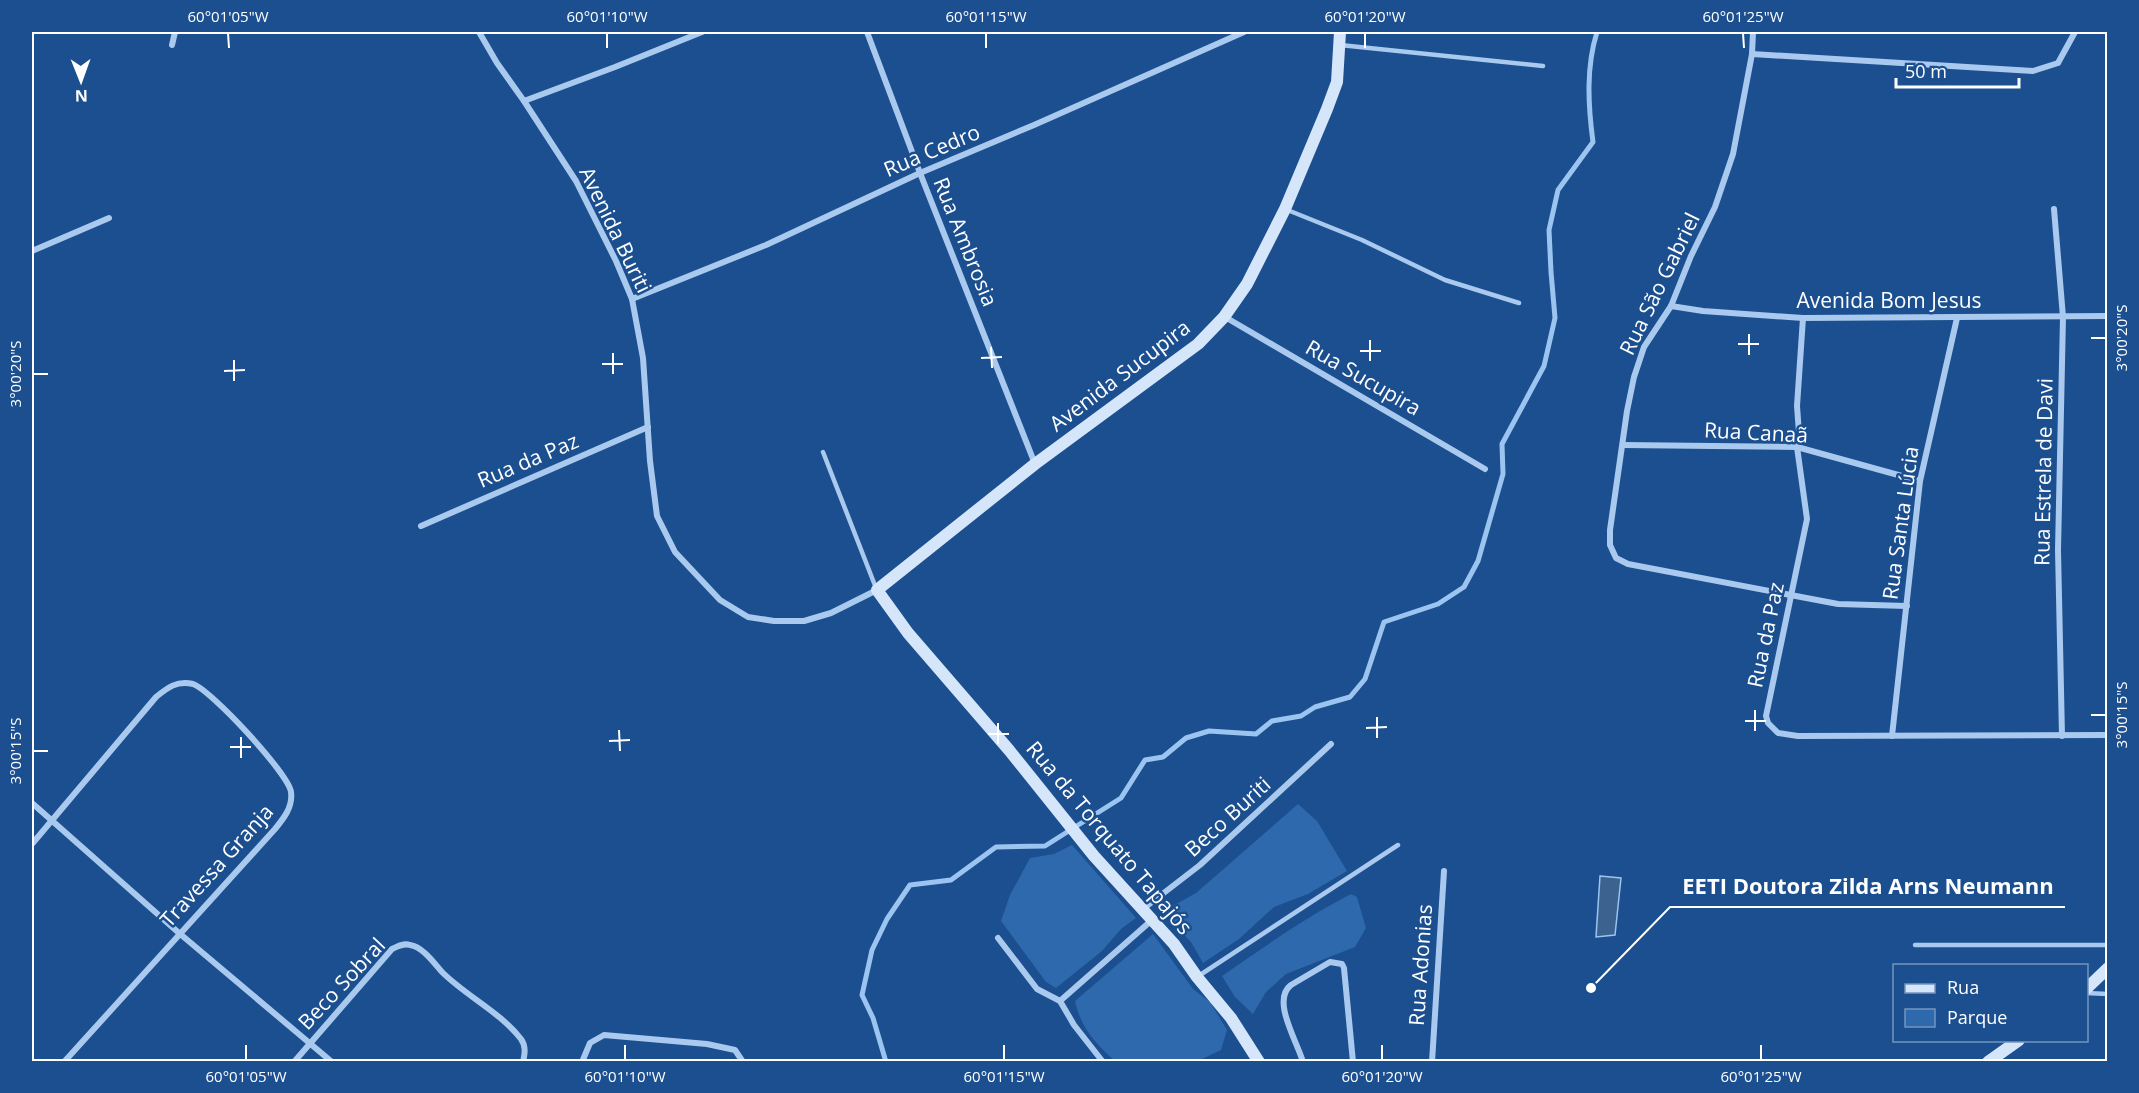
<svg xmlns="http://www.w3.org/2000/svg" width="2139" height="1093" font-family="'Open Sans',sans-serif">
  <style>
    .green { fill: #2e69ad }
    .water { fill: #3c6290; stroke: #9cc4f0; stroke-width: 1.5 }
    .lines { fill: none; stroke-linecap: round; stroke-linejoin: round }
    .stream { stroke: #9cc4f0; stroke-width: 5 }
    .lane { stroke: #a9c9ee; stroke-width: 4.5 }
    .street { stroke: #a9c9ee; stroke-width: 6 }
    .secondary { stroke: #d6e6fa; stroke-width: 12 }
    .ticks { fill: none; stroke: #fff; stroke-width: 2 }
    .labels { text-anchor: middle; stroke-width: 5; stroke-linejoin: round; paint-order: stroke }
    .street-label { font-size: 21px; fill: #fff; stroke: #1b4f8f }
    .leader { fill: none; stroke: #fff; stroke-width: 2 }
    .callout-dot { fill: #fff; stroke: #1b4f8f; stroke-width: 2 }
    .callout-label { font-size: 22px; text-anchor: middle; font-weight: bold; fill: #fff; stroke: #1b4f8f; stroke-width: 5; stroke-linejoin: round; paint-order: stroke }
    .neatline { fill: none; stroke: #fff; stroke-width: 2 }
    .ticks-label { font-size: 15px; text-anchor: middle; fill: #fff }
  </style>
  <rect width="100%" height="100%" fill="#1b4f8f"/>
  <g class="green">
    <polygon points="1298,804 1317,821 1347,871 1308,894 1274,907 1239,939 1203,963 1191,942 1162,912 1196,893"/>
    <polygon points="1072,845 1136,918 1121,929 1102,951 1056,988 1046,982 1001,921 1010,895 1030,858 1054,854"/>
    <path d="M1351 894 1357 897 1366 928 1355 947 1286 974 1266 992 1253 1014 1235 997 1222 976C1264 947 1306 917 1351 894Z"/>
    <path d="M1153 934 1193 989 1210 1002 1227 1030 1221 1050 1198 1061H1115C1095 1043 1081 1028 1075 1001Z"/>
  </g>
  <polygon class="water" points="1600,876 1621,878 1615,935 1596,937"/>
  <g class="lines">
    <path class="stream" d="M886 1062 873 1018 862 995 872 950 887 919 910 885 951 880 996 847 1045 846 1121 798 1145 760 1163 757 1186 738 1209 731 1256 734 1272 721 1301 716 1315 707 1350 697 1365 679 1384 622 1438 604 1464 587 1478 561 1503 474 1502 444 1544 366 1555 318 1551 272 1549 230 1558 190 1593 142C1588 105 1586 67 1597 32"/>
    <g class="lane">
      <polyline points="1340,45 1543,66"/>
      <polyline points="1285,209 1362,240 1445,280 1519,303"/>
      <polyline points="823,452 876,588"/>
      <polyline points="1915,945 2108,945"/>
      <polyline points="1197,977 1398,845"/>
      <polyline points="2086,993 2108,994"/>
    </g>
    <g class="street">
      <polyline points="479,32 497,63 524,101 576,181 616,261 632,299 643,358 650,461 657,516 675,552 720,600 748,617 774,621 804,621 831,613 877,590"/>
      <polyline points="867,32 920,173 1035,464"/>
      <polyline points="1753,32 1752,54 1733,154 1715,207 1691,256 1671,306 1644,347 1634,377 1627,411 1610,530 1610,545 1616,558 1628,564 1838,604 1907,606"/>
      <polyline points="172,45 175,32"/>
      <polyline points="1752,54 2033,71 2058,63 2075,32"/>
      <polyline points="524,101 615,67 702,32"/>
      <polyline points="2054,209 2063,317 2058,550 2062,736"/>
      <polyline points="32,251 109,218"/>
      <polyline points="632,299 766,245 920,173 1034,125 1244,32"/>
      <polyline points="1671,306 1703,311 1803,318 2108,316"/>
      <polyline points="1225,317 1485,469"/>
      <polyline points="1803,318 1797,406 1799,433 1797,447 1807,519 1766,716 1768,723 1778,733 1798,736 2108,735"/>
      <polyline points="1623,445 1797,447 1920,481"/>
      <polyline points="421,526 648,427"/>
      <polyline points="1892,736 1920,481 1957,318"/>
      <polyline points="32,803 179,933 332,1062"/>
      <path d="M32 844 156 697C167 688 177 680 193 684 211 690 289 774 291 792 293 807 284 818 275 829L64 1062"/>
      <polyline points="1143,909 1200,865 1331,744"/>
      <polyline points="998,938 1037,989 1060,1001 1074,1025 1103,1062"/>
      <polyline points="1060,1001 1152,920"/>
      <path d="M294 1062 392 949C398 946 404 943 410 945 423 947 434 963 442 972 466 996 500 1012 521 1039 526 1046 525 1053 523 1062"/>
      <polyline points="582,1062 590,1043 604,1035 707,1044 735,1050 743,1062"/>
      <path d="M1303 1062C1297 1041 1271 1000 1291 985L1330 962 1342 964 1344 968 1353 1062"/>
      <polyline points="1432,1062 1444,871"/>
    </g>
    <g class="secondary">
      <polyline points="2086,989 2108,968"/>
      <polyline points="1259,1062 1231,1018 1197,977 1174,944 1094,856 1009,750 908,633 877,590 1035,464 1198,344 1224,317 1247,284 1285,209 1327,109 1337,82 1340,32"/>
      <polyline points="1988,1062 2019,1040"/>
    </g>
  </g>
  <path class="ticks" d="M228 33 229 48M607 33V48M986 33V48M1365 33V48M1743 33 1744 48M1749 334V355M2091 338H2106M1370 340V361M1738 344H1759M991 347 992 368M1360 351H1381M613 353V374M981 358 1002 357M234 360V381M602 364H623M224 371 245 370M33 374H48M1755 710V731M2091 715H2106M1377 717V738M1745 721H1766M998 723V744M1366 728 1387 727M619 730 620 751M988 734H1009M241 737V758M609 741 630 740M230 747H251M33 751H48M246 1045V1060M625 1045V1060M1004 1045V1060M1382 1045V1060M1761 1045V1060"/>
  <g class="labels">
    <g class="street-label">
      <text transform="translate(932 151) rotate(-23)" y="7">Rua Cedro</text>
      <text transform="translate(615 230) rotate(64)" y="7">Avenida Buriti</text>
      <text transform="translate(965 242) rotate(68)" y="7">Rua Ambrosia</text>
      <text transform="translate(1660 284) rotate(-64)" y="7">Rua São Gabriel</text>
      <text x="1889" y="308">Avenida Bom Jesus</text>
      <text transform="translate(1120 376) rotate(-37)" y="7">Avenida Sucupira</text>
      <text transform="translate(1363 378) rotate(30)" y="7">Rua Sucupira</text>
      <text transform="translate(1756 433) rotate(3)" y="7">Rua Canaã</text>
      <text transform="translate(528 461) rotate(-23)" y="7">Rua da Paz</text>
      <text transform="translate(2044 472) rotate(-89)" y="7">Rua Estrela de Davi</text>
      <text transform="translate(1901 523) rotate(-82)" y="7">Rua Santa Lúcia</text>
      <text transform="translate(1766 635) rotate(-78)" y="7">Rua da Paz</text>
      <text transform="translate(1228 817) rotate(-42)" y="7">Beco Buriti</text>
      <text transform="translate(1109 838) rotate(50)" y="7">Rua da Torquato Tapajós</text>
      <text transform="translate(217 866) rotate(-48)" y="7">Travessa Granja</text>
      <text transform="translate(1421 965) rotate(-86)" y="7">Rua Adonias</text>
      <text transform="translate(342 984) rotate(-47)" y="7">Beco Sobral</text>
    </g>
  </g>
  <path class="leader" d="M1591 988L1670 907H2065"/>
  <circle class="callout-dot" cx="1591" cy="988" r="6"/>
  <g class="callout-label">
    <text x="1868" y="894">EETI Doutora Zilda Arns Neumann</text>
  </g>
  <rect width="2139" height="1093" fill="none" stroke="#1b4f8f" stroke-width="66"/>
  <rect x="1893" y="964" width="195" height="78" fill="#1b4f8f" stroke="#7695bc" stroke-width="1.5"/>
  <rect x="1905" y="984" width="30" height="9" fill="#d6e6fa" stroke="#7695bc" stroke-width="1.5"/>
  <text x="1947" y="994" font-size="18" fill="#ffffff">Rua</text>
  <rect x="1905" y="1009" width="30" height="18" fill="#2e69ad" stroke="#7695bc" stroke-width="1.5"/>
  <text x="1947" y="1024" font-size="18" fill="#ffffff">Parque</text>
  <g transform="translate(81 81) rotate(179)" stroke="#1b4f8f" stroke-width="4.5" paint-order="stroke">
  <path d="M0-4.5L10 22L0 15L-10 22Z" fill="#ffffff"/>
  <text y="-9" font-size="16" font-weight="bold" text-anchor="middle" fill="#ffffff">N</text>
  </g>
  <path d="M1896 78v9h123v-9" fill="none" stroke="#ffffff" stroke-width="3"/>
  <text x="1905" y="78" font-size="18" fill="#ffffff" stroke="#1b4f8f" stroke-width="4.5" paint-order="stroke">50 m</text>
  <rect x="33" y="33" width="2073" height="1027" class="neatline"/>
  <g class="ticks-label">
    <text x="228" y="22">60°01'05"W</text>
    <text x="607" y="22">60°01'10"W</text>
    <text x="986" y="22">60°01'15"W</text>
    <text x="1365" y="22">60°01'20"W</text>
    <text x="1743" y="22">60°01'25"W</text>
    <text transform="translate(2122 338) rotate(-90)" y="5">3°00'20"S</text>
    <text transform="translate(16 374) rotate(-90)" y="5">3°00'20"S</text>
    <text transform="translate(2122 715) rotate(-90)" y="5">3°00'15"S</text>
    <text transform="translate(16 751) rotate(-90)" y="5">3°00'15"S</text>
    <text x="246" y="1082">60°01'05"W</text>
    <text x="625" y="1082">60°01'10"W</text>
    <text x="1004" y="1082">60°01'15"W</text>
    <text x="1382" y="1082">60°01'20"W</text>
    <text x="1761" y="1082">60°01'25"W</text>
  </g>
</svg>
